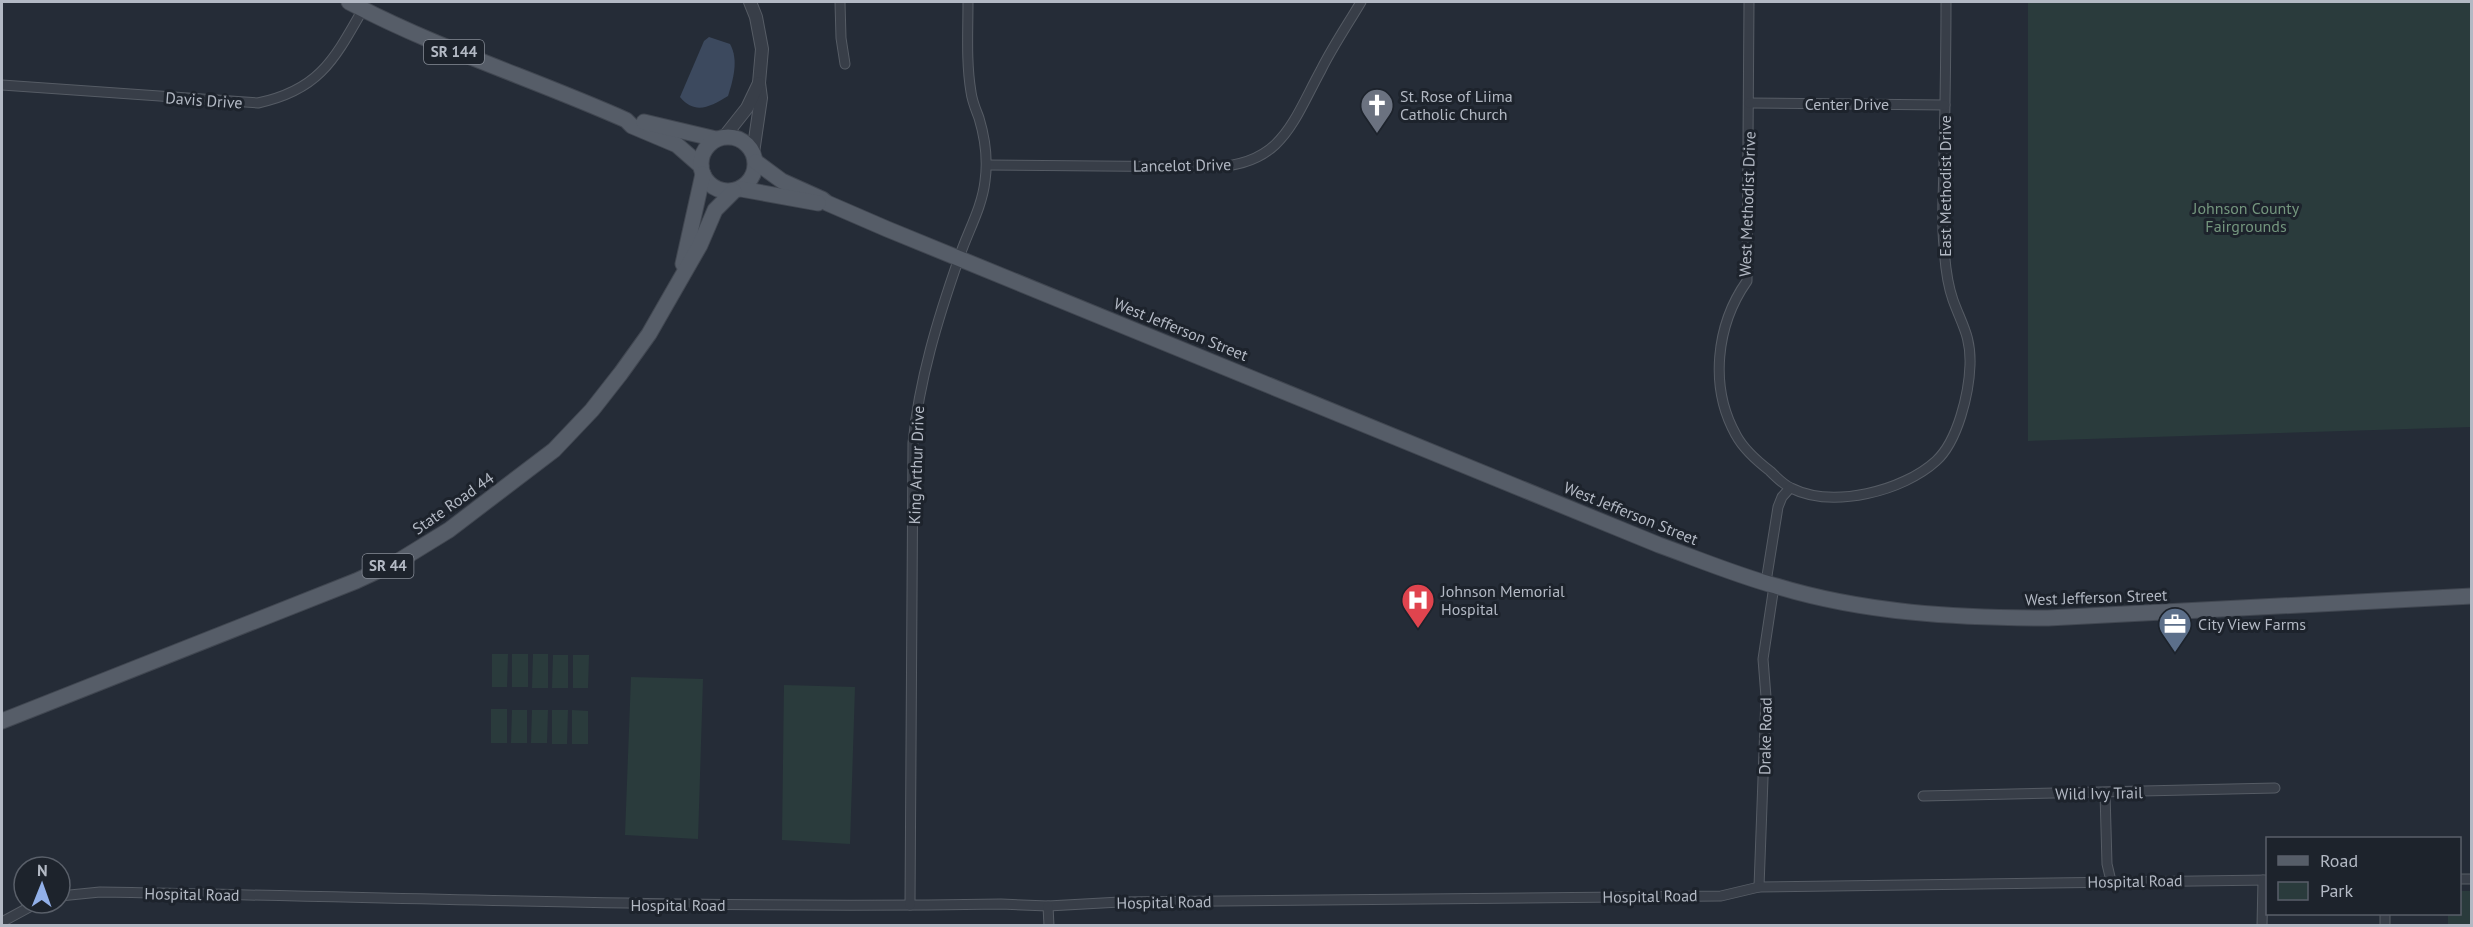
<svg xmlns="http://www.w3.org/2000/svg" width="2473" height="927" font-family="'PT Sans',sans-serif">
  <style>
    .green { fill: #2a3b3c }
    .water { fill: #3c495e }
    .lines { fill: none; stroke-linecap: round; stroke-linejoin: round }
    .minor-casing { stroke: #565c65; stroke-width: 11 }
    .tertiary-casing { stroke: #565c65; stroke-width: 14 }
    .primary-casing { stroke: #414751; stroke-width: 17 }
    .minor { stroke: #383e48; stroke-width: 9 }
    .tertiary { stroke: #383e48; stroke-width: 12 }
    .primary { stroke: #565d68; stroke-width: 15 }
    .labels { text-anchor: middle; stroke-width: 6; stroke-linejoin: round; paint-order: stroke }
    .shield { fill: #1d232c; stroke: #868c96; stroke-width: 1.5 }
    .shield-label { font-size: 15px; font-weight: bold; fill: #b3b9c4 }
    .poi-label { font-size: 16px; fill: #b3b9c4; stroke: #1d232c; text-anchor: start }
    .street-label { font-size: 16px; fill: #b3b9c4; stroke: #1d232c }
    .park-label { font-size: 16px; fill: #74967e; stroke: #1d232c }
  </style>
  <rect width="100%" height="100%" fill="#252c37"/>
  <g class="green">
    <polygon points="2028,2 2471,2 2471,427 2028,441"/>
    <polygon points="492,654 508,654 507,687 492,687"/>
    <rect x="512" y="654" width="16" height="33"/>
    <polygon points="533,654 548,654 548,688 532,688"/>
    <polygon points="553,655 568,655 568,688 552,688"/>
    <polygon points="573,655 589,655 588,688 573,688"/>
    <polygon points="631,677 703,679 698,839 625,835"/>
    <polygon points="784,685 855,687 850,844 782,840"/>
    <rect x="491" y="709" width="16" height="34"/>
    <polygon points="512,710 527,710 527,743 511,743"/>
    <polygon points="532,710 548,710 547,743 531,743"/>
    <polygon points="552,710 568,710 567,744 552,744"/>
    <polygon points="572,710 588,711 588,744 572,744"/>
    <polygon points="2460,891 2471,891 2471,925 2448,925 2448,914 2460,914"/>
  </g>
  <path class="water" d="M709 37 730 44C739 60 733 80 728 96 710 107 695 115 680 97L704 41Z"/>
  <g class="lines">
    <defs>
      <g id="minor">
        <polyline points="840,2 841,38 845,64"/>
        <path d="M1749 2 1747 281C1716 325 1709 387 1736 435 1744 450 1757 461 1770 471 1776 477 1784 485 1791 488 1833 509 1903 491 1936 461 1958 441 1969 393 1970 365 1971 336 1962 325 1953 300 1947 283 1945 264 1944 246 1941 218 1944 189 1944 160 1945 107 1946 54 1946 2"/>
        <path d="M2 85 258 103C319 90 334 60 363 9"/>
        <polyline points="1749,103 1945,105"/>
        <path d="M987 165 1212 167C1282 165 1292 123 1321 70 1333 46 1348 24 1361 2"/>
        <polyline points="1766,582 1778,507 1782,497 1790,488"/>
        <polyline points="2105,793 2107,864 2111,881"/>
        <polyline points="1923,796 2275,788"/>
        <polyline points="2460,879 2472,879"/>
        <polyline points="1759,887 1766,697 1763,659 1774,586"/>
        <path d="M60 896 100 892C400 897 701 909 1001 904L1048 906 1120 902 1721 896 1759 887 2268 880"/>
        <path d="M910 905 913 443C919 380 938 318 959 258 967 233 982 208 985 181 988 160 985 138 979 118 976 110 972 101 971 92 966 62 968 32 968 2"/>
        <polyline points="1048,906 1049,926"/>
        <polyline points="2385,914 2385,926"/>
        <polyline points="2,922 37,903"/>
        <polyline points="2262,926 2263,880"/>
      </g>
      <g id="tertiary">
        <polyline points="750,2 756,17 762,49 759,83 761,98 753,153"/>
        <polyline points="724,137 747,108 759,83"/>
      </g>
      <g id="primary">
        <path d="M349 2C438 49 534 79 626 120L632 126 677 145 701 166"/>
        <polyline points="644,122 716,139"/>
        <circle cx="728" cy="164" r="27"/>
        <path d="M756 162 782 181 822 199 827 203 887 229 1659 545C1698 559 1736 575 1776 586 1864 613 1957 618 2048 618L2472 596"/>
        <polyline points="741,189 818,203"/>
        <polyline points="683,264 703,174"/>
        <polyline points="2,721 356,581 397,562 449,530 554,450 592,410 621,373 649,334 700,245 715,210 734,191"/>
      </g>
    </defs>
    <use href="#minor" class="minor-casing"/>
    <use href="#tertiary" class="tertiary-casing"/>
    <use href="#primary" class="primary-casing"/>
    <use href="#minor" class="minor"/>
    <use href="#tertiary" class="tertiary"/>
    <use href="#primary" class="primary"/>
  </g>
  <defs>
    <symbol id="church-pin" viewBox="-11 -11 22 30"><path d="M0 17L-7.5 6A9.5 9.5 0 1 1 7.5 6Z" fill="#6b7280" stroke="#1d232c"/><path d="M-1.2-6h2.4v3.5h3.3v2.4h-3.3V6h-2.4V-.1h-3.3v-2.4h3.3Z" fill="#fff"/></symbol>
    <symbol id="hospital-pin" viewBox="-11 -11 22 30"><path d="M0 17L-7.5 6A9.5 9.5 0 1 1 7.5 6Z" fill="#e0444e" stroke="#1d232c"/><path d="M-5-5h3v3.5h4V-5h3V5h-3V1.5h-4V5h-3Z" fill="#fff"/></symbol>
    <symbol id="office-pin" viewBox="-11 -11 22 30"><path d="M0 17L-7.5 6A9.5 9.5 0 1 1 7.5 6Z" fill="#5c6f8a" stroke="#1d232c"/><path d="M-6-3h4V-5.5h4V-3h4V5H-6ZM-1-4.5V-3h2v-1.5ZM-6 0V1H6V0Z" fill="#fff"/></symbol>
  </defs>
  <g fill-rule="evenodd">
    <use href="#church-pin" x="1358" y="86" width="38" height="52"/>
    <use href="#hospital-pin" x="1399" y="581" width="38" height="52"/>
    <use href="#office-pin" x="2156" y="605" width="38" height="52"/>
  </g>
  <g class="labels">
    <g class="shield">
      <rect x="424" y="40" width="60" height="24" rx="4.5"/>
      <rect x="362.5" y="554" width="51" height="24" rx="4.5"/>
    </g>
    <g class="shield-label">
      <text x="454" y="57">SR 144</text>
      <text x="388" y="571">SR 44</text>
    </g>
    <g class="poi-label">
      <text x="1400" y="102">St. Rose of Liima<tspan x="1400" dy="18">Catholic Church</tspan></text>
      <text x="1441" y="597">Johnson Memorial<tspan x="1441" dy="18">Hospital</tspan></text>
      <text x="2198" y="630">City View Farms</text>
    </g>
    <g class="street-label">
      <text transform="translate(204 100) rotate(4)" y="6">Davis Drive</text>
      <text x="1847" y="110">Center Drive</text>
      <text transform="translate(1182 165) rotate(-1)" y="6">Lancelot Drive</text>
      <text transform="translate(1945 186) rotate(-90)" y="6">East Methodist Drive</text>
      <text transform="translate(1747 204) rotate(-88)" y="6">West Methodist Drive</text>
      <text transform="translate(1181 329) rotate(22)" y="6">West Jefferson Street</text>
      <text transform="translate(916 465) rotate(-88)" y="6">King Arthur Drive</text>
      <text transform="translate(453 503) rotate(-35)" y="6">State Road 44</text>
      <text transform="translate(1631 513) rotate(22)" y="6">West Jefferson Street</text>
      <text transform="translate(2096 597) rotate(-2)" y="6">West Jefferson Street</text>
      <text transform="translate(1765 736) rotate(-89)" y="6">Drake Road</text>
      <text transform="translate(2099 793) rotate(-1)" y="6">Wild Ivy Trail</text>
      <text transform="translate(2135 881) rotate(-1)" y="6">Hospital Road</text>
      <text transform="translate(192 894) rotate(1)" y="6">Hospital Road</text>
      <text transform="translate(1650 896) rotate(-1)" y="6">Hospital Road</text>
      <text transform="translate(1164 902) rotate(-1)" y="6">Hospital Road</text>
      <text x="678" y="911">Hospital Road</text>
    </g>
    <g class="park-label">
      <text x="2246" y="214">Johnson County<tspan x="2246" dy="18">Fairgrounds</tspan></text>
    </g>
  </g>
  <rect width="2473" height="927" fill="none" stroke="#b3b9c4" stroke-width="6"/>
  <rect x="2266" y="837" width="195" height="78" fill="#1d232c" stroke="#595f69" stroke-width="1.5"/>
  <rect x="2278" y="856" width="30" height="9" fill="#565d68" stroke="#595f69" stroke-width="1.5"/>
  <text x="2320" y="867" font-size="18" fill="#b3b9c4">Road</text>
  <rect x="2278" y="882" width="30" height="18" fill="#2a3b3c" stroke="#595f69" stroke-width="1.5"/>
  <text x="2320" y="897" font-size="18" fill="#b3b9c4">Park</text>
  <g transform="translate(42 885) rotate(1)"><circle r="28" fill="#1d232c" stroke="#595f69" stroke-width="1.5"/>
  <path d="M0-4.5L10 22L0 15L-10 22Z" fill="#92b0e9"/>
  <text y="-9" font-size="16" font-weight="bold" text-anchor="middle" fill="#b3b9c4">N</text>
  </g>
</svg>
